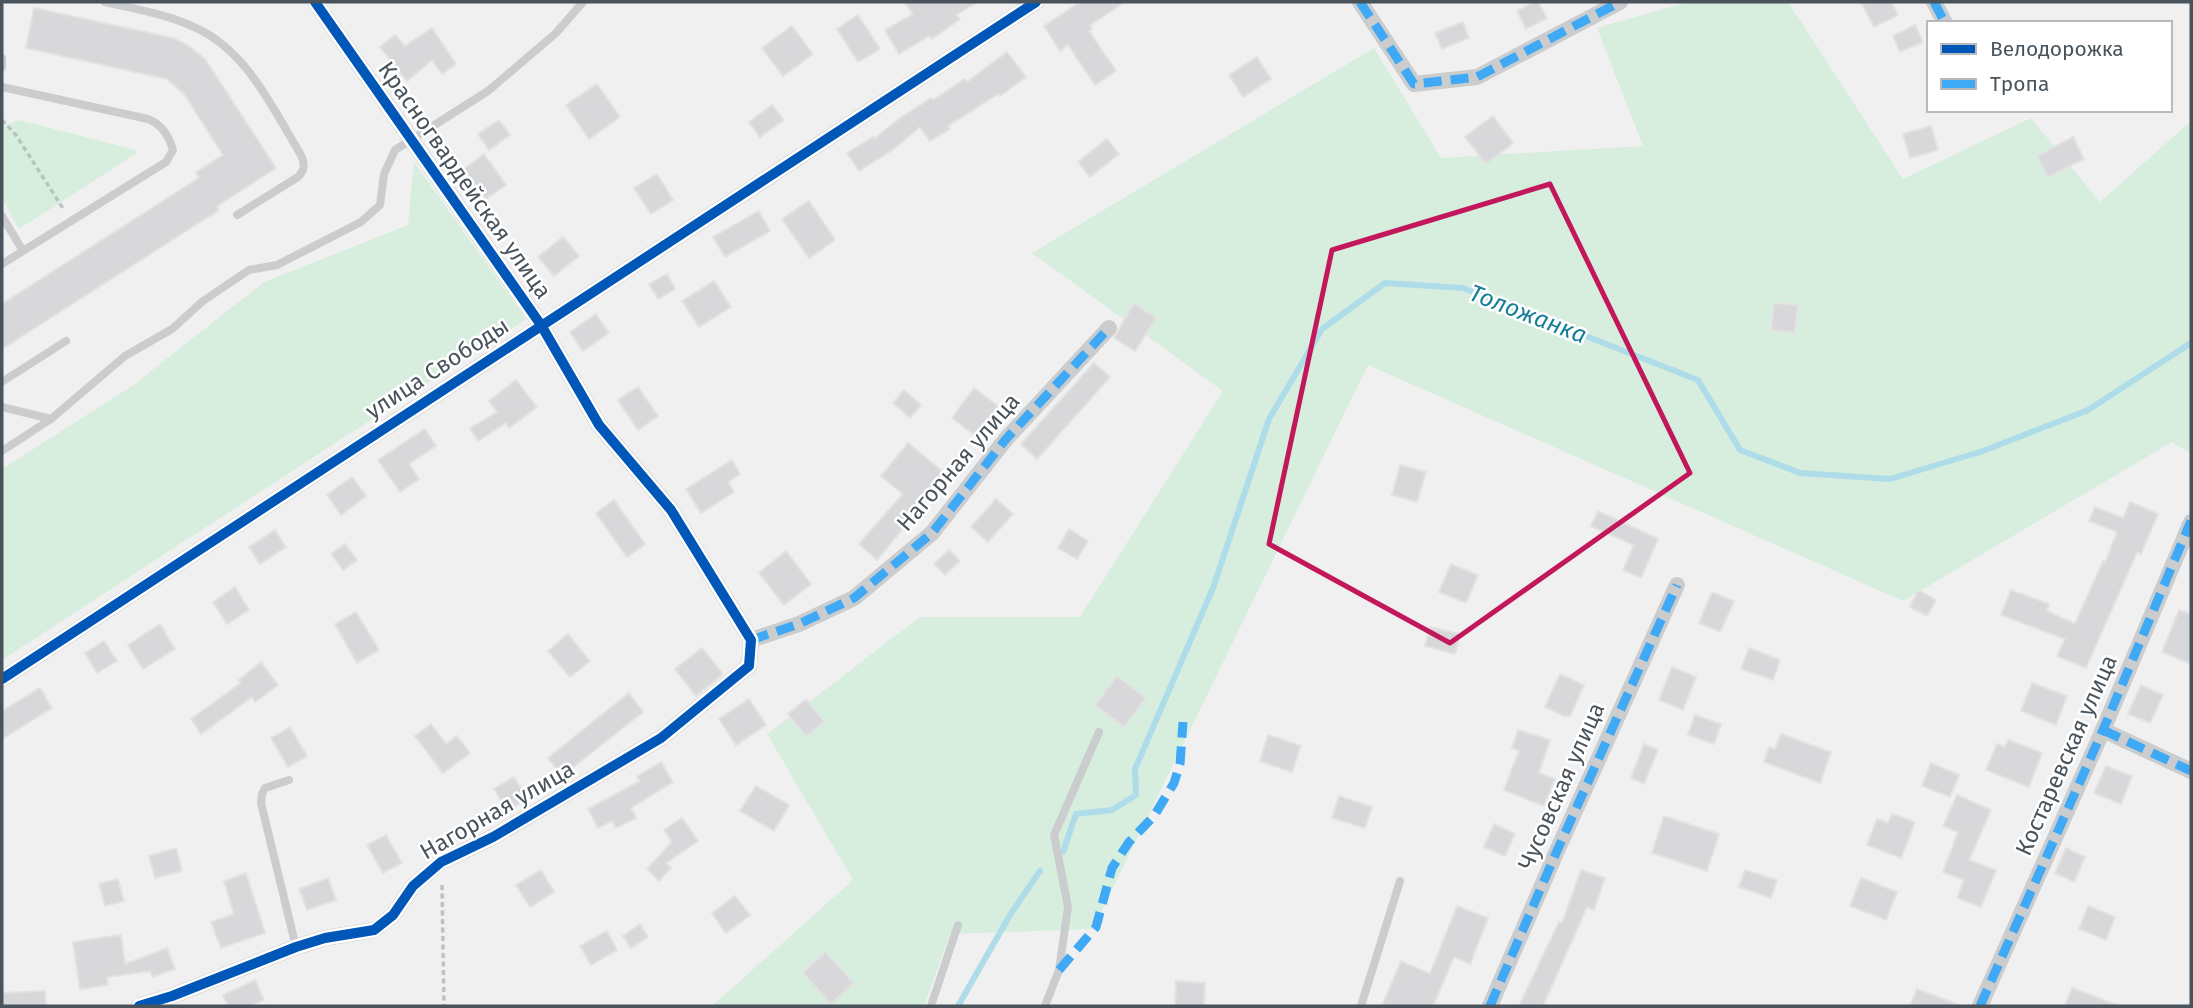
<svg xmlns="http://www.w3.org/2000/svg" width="2193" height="1008" font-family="'Fira Sans',sans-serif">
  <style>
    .green { fill: #d7eedf }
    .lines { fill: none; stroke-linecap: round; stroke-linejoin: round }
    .stream { stroke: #aedce9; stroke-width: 6 }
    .building { fill: #d8d8da; stroke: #e2e2e3; stroke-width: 2 }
    .path { stroke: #b9c4c0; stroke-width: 3.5; stroke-dasharray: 5 3.5; stroke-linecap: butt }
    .lane { stroke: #cbccce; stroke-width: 8 }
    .street { stroke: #cbccce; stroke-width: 16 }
    .quiet { stroke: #3fa9f5; stroke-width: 9; stroke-dasharray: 18 9; stroke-linecap: butt }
    .cycleway-casing { stroke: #fff; stroke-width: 15 }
    .cycleway { stroke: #0057b8; stroke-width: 10 }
    .marked { fill: none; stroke: #c2185b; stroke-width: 5; stroke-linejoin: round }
    .labels { text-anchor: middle; stroke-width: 5; stroke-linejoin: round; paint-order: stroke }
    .street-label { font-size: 23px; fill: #49535b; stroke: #fff }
    .water-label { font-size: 24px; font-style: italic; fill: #177e99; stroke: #fff }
  </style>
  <rect width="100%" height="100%" fill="#f1f0f0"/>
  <g class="green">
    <polygon points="1688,2 1788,2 1903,179 2031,118 2100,202 2191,121 2191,454 2172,442 1903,601 1368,365 1093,929 950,934 924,1006 712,1006 853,880 767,734 920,617 1080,617 1223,391 1032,253 1374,48 1441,158 1643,146 1597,28"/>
    <polygon points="19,120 136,150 137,153 19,229 2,198 2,126"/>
    <polygon points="414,162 526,319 2,660 2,469 132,386 264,282 408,225"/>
  </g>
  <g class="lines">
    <g class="stream">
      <polyline points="1063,852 1076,814 1112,810 1136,795 1135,769 1213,588 1269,419 1322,329 1385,283 1463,288 1698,380 1740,450 1800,473 1890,479 1983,451 2088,410 2191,343"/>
      <polyline points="958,1006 1010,915 1040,871"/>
    </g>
  </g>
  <g class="building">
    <polygon points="904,2 977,2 956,15 960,19 932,39 929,36 899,54 885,30 913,14"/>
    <polygon points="1080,2 1125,2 1090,25 1092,29 1089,31 1116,71 1095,85 1068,45 1060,51 1044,26"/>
    <polygon points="1534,2 1538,2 1547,18 1526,29 1517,11"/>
    <polygon points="1861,2 1891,2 1898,15 1874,27"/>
    <polygon points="34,8 173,38 189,46 205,59 276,168 217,206 219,210 2,349 2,304 199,178 196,172 223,155 184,94 167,79 26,48"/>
    <polygon points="858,15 880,49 858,62 837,29"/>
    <polygon points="1463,22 1469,38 1442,49 1435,33"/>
    <polygon points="1915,25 1923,42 1900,52 1893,36"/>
    <polygon points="792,26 813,54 783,76 762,48"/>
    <polygon points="432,28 456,64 442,74 432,60 407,81 380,47 395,35 405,46"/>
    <polygon points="1007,52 1026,77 1000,96 998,94 948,126 950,129 930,141 920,127 894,149 859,171 847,153 873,137 874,139 900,118 931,98 933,100 965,79 967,82"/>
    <polygon points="1257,57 1271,79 1243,97 1229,75"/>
    <polygon points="597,84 620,117 589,139 566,105"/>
    <polygon points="772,105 784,120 760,137 749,122"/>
    <polygon points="1493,116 1513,143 1486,164 1465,137"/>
    <polygon points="499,120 510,135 489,150 478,134"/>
    <polygon points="1931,126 1938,150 1910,158 1903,134"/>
    <polygon points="2073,137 2084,159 2048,177 2037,156"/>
    <polygon points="1107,139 1119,154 1090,177 1078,162"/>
    <polygon points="484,154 506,185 486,199 464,169"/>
    <polygon points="657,174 673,200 651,214 634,188"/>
    <polygon points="809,201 835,240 809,258 782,219"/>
    <polygon points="759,211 770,231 725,257 713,237"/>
    <polygon points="563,237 579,256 554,276 538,257"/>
    <polygon points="667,274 675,289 658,299 649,284"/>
    <polygon points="714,281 731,307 699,327 682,301"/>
    <polygon points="1134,303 1156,318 1135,351 1114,338"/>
    <polygon points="1774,303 1798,305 1795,333 1771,330"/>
    <polygon points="596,314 609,333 583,351 570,332"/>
    <polygon points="1094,363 1110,377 1037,459 1021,444"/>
    <polygon points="516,380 537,407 509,428 506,423 478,441 470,428 497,412 489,401"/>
    <polygon points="638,387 658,416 638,430 618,400"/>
    <polygon points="974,388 999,407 977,437 952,418"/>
    <polygon points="904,390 921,405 910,418 893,403"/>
    <polygon points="425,429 436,446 409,464 419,479 400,492 378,460"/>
    <polygon points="908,443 947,475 877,560 859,544 903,494 881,476"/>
    <polygon points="732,460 740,474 728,482 734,492 701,513 686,489"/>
    <polygon points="1400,465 1426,472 1417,502 1392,495"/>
    <polygon points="352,477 366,496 341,515 327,495"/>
    <polygon points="996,499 1013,514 988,542 971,527"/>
    <polygon points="614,500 645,544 627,557 596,513"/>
    <polygon points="2130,502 2158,514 2141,554 2137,552 2086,668 2057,656 2065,639 2001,615 2011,590 2049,604 2047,611 2075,624 2103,561 2105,563 2117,532 2089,521 2095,507 2123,518"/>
    <polygon points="1598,511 1658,539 1641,578 1623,570 1634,545 1591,526"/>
    <polygon points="1069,529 1088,541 1077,559 1058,548"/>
    <polygon points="275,530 286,547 260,564 249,547"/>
    <polygon points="345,544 357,560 343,570 331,554"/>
    <polygon points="949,550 960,561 945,575 934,564"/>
    <polygon points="786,551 811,584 784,605 759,573"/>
    <polygon points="1451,564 1478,575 1466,603 1439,592"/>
    <polygon points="235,587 249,610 227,624 213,602"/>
    <polygon points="1918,590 1936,600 1927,616 1910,607"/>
    <polygon points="1712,592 1734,601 1720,632 1699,623"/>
    <polygon points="2179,610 2191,614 2191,664 2162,652"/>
    <polygon points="356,612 379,650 357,663 335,624"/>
    <polygon points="160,624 175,649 143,669 128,645"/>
    <polygon points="1430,627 1460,634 1455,654 1425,646"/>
    <polygon points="568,634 590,661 570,677 548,651"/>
    <polygon points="104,641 117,661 97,673 85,653"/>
    <polygon points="702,648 723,674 696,696 675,669"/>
    <polygon points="1749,648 1780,660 1773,680 1741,669"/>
    <polygon points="261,662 278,685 255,702 252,697 201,734 191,719 241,683 239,680"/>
    <polygon points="1672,667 1696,677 1683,710 1659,700"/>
    <polygon points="1560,674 1584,685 1570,716 1564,716 1545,707"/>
    <polygon points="1117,676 1146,698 1124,727 1095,705"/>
    <polygon points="2032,683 2067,696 2056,725 2021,711"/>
    <polygon points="2141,685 2163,695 2150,723 2128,714"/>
    <polygon points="40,688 52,708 2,739 2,711"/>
    <polygon points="629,693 643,712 562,776 548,758"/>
    <polygon points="749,699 766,725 736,745 719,719"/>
    <polygon points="806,699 824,722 806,736 788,714"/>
    <polygon points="1695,715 1721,724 1714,744 1688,735"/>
    <polygon points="431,724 446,744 457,736 470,753 443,773 415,736"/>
    <polygon points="290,727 307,756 288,767 271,738"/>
    <polygon points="1518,730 1550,740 1539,773 1555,779 1544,806 1504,790 1519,751 1512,748"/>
    <polygon points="1781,734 1831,752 1820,783 1764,762 1769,747 1775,749"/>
    <polygon points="1268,735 1301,746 1292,772 1260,761"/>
    <polygon points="2008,740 2042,753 2029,787 1986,770 1997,744 2005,747"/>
    <polygon points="1644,744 1658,750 1644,784 1631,778"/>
    <polygon points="661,762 673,782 631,808 636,818 616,828 612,821 598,828 588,809 640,781 637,776"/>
    <polygon points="1931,763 1959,775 1950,797 1922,786"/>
    <polygon points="2106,766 2132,776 2121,804 2094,793"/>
    <polygon points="514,777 527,799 507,811 494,789"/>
    <polygon points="756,786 789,805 774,831 740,811"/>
    <polygon points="1957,795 1991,810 1969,860 1996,870 1981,907 1957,898 1964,880 1943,872 1958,832 1943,826"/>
    <polygon points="1339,796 1372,807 1365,828 1332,818"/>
    <polygon points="1892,814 1915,822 1901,858 1867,845 1877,819 1888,823"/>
    <polygon points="1664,816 1719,834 1707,871 1652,853"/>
    <polygon points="682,818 698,841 666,863 671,868 659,881 647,869 672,842 664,830"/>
    <polygon points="1494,824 1515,834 1505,856 1484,847"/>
    <polygon points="386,835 402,863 383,873 367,845"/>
    <polygon points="176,848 182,871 155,878 149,856"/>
    <polygon points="2066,848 2085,857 2074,882 2055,873"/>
    <polygon points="541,870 554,892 530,907 516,885"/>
    <polygon points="1581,870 1605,878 1594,910 1587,907 1543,1006 1519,1006 1559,922 1562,923"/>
    <polygon points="1745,870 1777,880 1771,898 1739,887"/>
    <polygon points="246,873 265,933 221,948 211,922 234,914 224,881"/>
    <polygon points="328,878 336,900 307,910 299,889"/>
    <polygon points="1861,878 1897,892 1886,920 1850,906"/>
    <polygon points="118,879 124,901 105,906 99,884"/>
    <polygon points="735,896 750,915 726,933 712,913"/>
    <polygon points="1457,906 1488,918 1470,964 1454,957 1433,1006 1382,1006 1401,961 1430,974"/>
    <polygon points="2088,906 2115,917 2106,940 2079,929"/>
    <polygon points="640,924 648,937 631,948 623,936"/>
    <polygon points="607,931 617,950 591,965 580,946"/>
    <polygon points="121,935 125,964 167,948 175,969 153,977 150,971 107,977 108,985 80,989 73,942"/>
    <polygon points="825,952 854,983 831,1004 803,973"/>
    <polygon points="255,980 264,1000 250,1006 228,1006 223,995"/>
    <polygon points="1176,981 1205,983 1204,1006 1175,1006"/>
    <polygon points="2072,988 2117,1005 2116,1006 2065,1006"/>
    <polygon points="1917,989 1959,1005 1958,1006 1910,1006"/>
    <polygon points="45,991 46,1006 2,1006 2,993"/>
  </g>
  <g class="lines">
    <g class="path">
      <polyline points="2,120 16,135 64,210"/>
      <polyline points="442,885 444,1006"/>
    </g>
    <g class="lane">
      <path d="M105 2C135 9 166 14 194 27 247 50 273 109 301 155 305 164 305 170 298 177L237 215"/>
      <polyline points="2,58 2,67"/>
      <path d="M2 87 148 119C161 124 169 136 173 150L166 162 2 264"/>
      <polyline points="2,216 23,251"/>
      <polyline points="2,382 66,341"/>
      <polyline points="2,407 51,419 125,356 172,329 203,301 249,270 277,265 361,222 380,205 384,174 395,150 488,91 556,33 583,2"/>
      <polyline points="2,451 51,419"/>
      <polyline points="289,780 265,788 262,794 261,803 296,947"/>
      <polyline points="931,1006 958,925"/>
      <polyline points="1045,1006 1059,970 1068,907 1054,835 1099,732"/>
      <polyline points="1361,1006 1400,881"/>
    </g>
    <g class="street">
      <polyline points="1360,2 1414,84 1477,77 1620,2"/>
      <polyline points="1934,2 1945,23"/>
      <polyline points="751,640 799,624 854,598 932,533 1006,439 1109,328"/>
      <polyline points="2,679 1036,2"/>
      <polyline points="2103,730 2191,771"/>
      <polyline points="139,1006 172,996 296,947 325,938 374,930 393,915 413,886 441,862 493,837 661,738 749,666 751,640 671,510 599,425 541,325 315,2"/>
      <polyline points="1490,1006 1556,853 1677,585"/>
      <polyline points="1980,1006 2103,730 2191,522"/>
    </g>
    <g class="quiet">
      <polyline points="1360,2 1414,84 1477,77 1620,2"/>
      <polyline points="1934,2 1945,23"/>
      <polyline points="751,640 799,624 854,598 932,533 1006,439 1109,328"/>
      <polyline points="2103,730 2191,771"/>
      <polyline points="1059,970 1096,927 1112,868 1129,842 1154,816 1174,783 1180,764 1183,722"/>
      <polyline points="1490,1006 1556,853 1677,585"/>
      <polyline points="1980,1006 2103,730 2191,521"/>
    </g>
    <defs>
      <g id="cycleway">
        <polyline points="2,679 1036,2"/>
        <polyline points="139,1006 172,996 296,947 325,938 374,930 393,915 413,886 441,862 493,837 661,738 749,666 751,640 671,510 599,425 541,325 315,2"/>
      </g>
    </defs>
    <use href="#cycleway" class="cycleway-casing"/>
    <use href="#cycleway" class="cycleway"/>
  </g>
  <path class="marked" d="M1550 184 1690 473 1450 643 1269 544 1332 250Z"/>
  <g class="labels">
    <g class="street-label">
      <text transform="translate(465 180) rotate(55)" y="8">Красногвардейская улица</text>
      <text transform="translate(437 368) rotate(-33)" y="8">улица Свободы</text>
      <text transform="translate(958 462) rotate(-49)" y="8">Нагорная улица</text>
      <text transform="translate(2066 755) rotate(-66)" y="8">Костаревская улица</text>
      <text transform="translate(1561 786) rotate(-66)" y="8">Чусовская улица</text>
      <text transform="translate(497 810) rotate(-30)" y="8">Нагорная улица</text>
    </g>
    <g class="water-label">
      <text transform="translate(1528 314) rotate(21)" y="8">Толожанка</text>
    </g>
  </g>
  <rect width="2193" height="1008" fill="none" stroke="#49535b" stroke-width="7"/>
  <rect x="1927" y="21" width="245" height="91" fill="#ffffff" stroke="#b6babd" stroke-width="2"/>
  <rect x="1941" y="44" width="35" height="10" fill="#0057b8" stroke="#b6babd" stroke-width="2"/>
  <text x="1990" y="56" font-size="21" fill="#49535b">Велодорожка</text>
  <rect x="1941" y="79" width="35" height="10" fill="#3fa9f5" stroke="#b6babd" stroke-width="2"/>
  <text x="1990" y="91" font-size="21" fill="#49535b">Тропа</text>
</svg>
